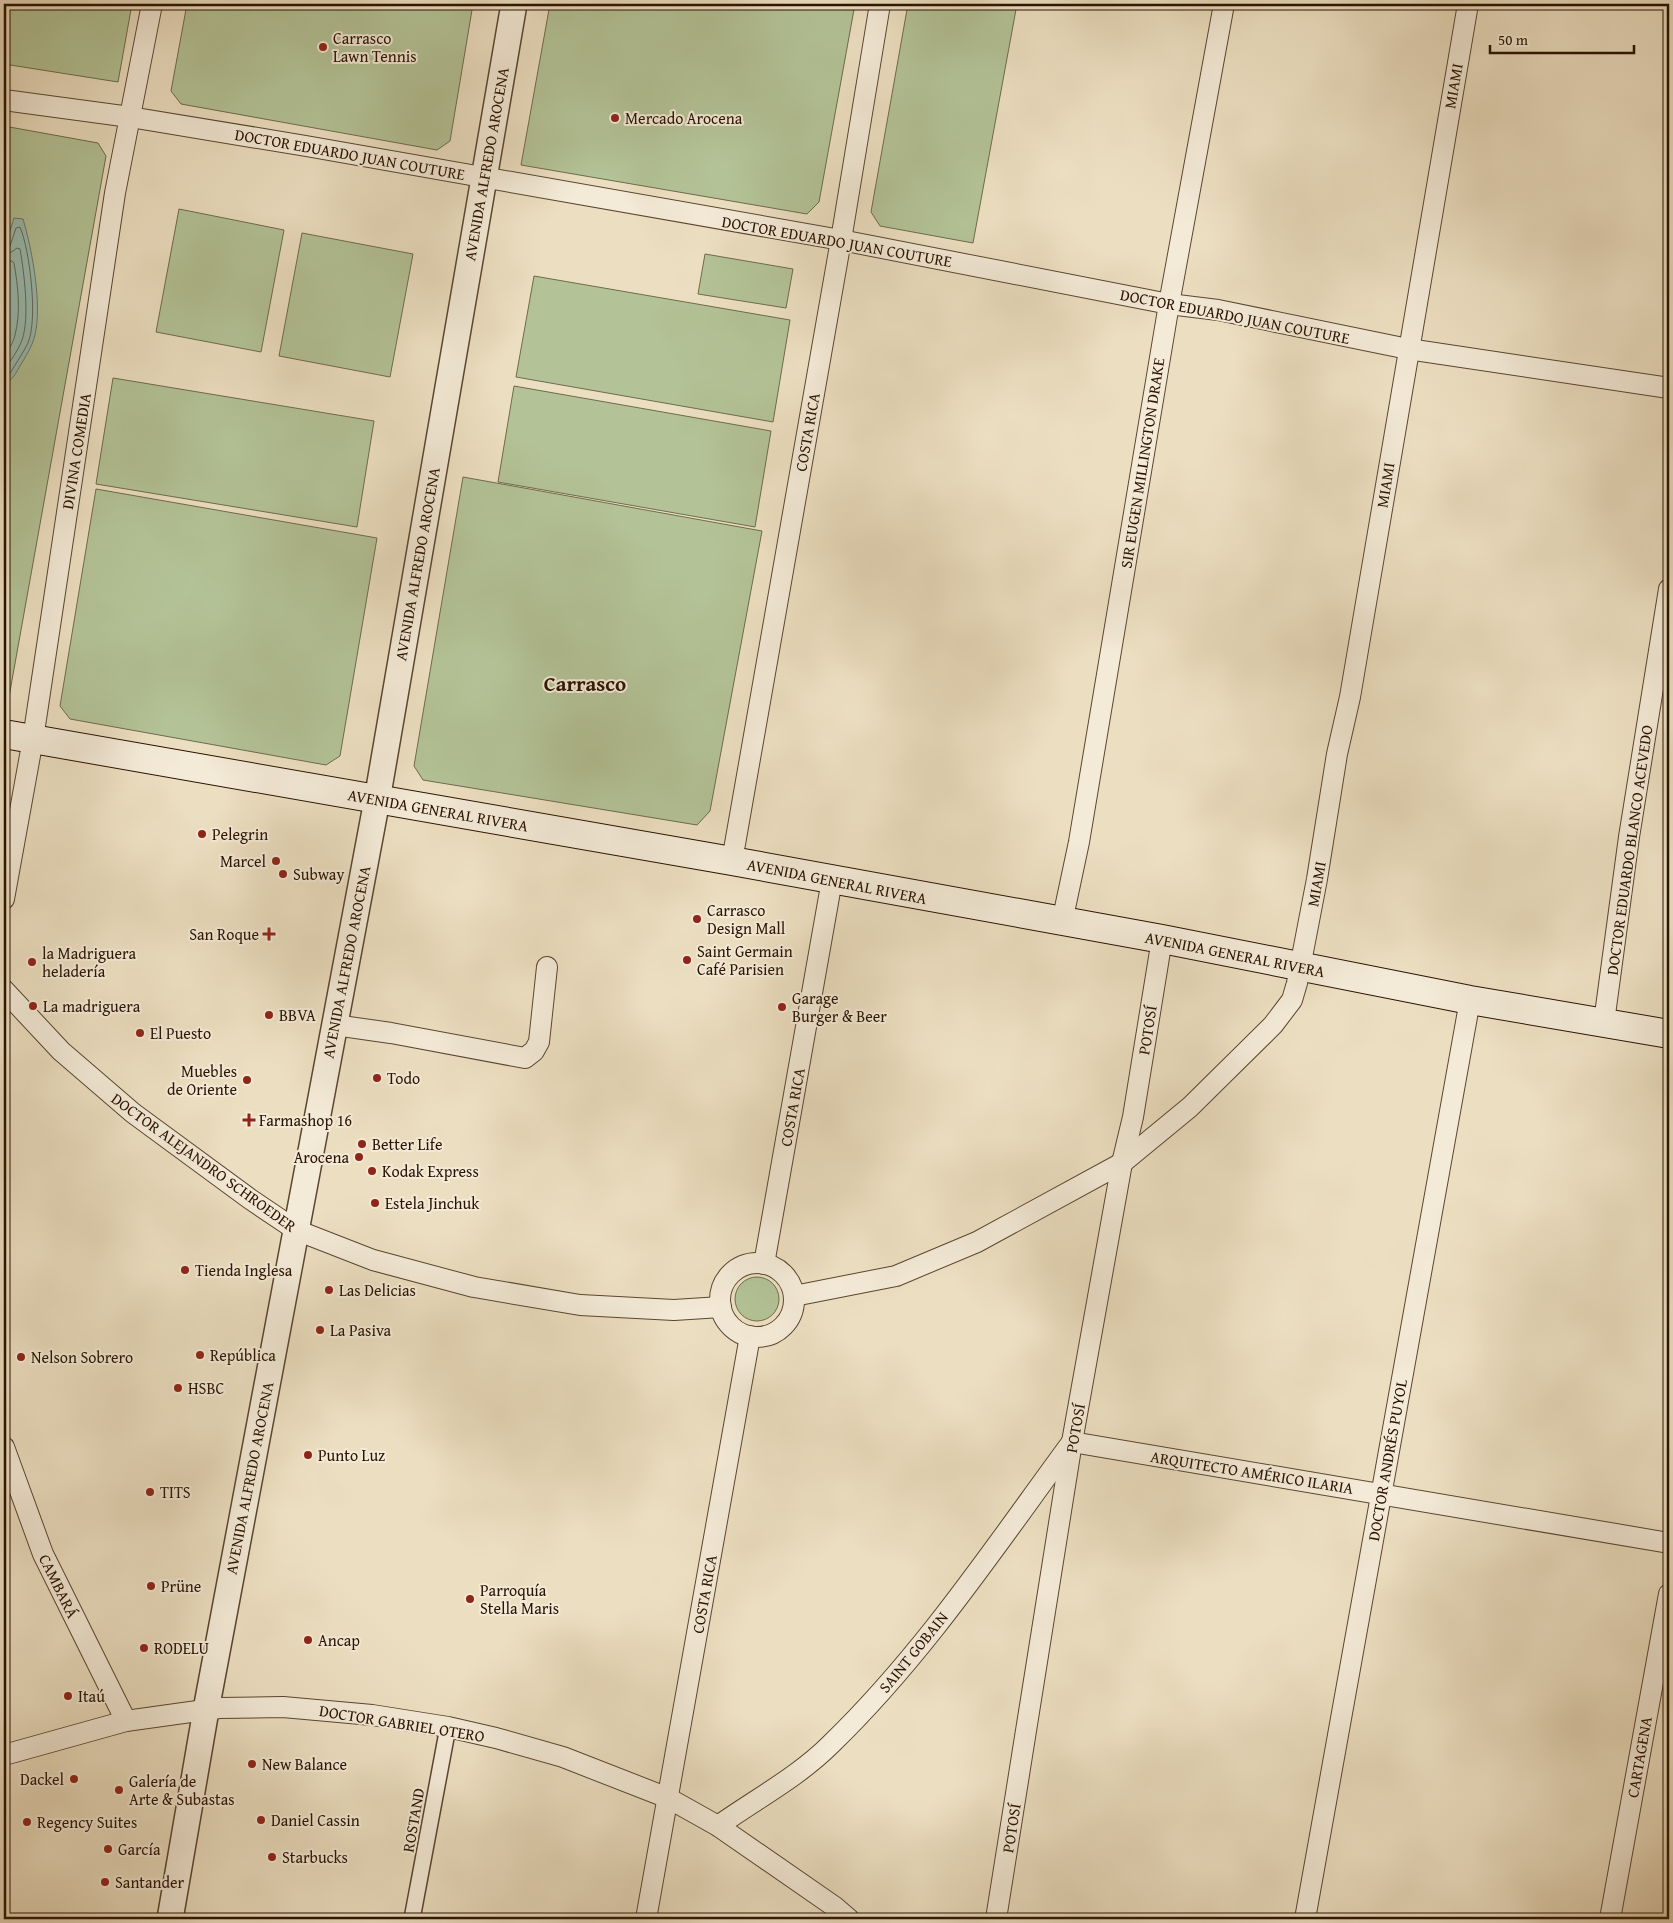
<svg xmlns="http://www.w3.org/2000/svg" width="1673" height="1923" font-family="'Gentium Book Plus',serif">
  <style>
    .green { fill: #b3c397; stroke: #6e6b4c }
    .water { fill: #99bdb2; stroke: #6d796b }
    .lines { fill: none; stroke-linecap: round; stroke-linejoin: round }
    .shore { stroke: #626859; stroke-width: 1 }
    .pedestrian-casing { stroke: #5a4630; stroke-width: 18 }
    .minor-casing { stroke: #5a4630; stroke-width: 22 }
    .tertiary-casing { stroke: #5a4630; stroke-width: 28 }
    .secondary-casing { stroke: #2a1300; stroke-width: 30 }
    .pedestrian { stroke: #f3ead7; stroke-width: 15 }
    .minor { stroke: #f3ead7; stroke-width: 20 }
    .tertiary { stroke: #f3ead7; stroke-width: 25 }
    .secondary { stroke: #f3ead7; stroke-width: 28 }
    .poi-dot { fill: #8f2418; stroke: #f3ead7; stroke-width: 2 }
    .labels { text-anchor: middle; stroke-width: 4; stroke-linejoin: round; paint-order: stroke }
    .poi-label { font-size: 16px; fill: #2a1300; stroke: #f3ead7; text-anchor: start }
    .street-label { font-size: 16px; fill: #2a1300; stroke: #f3ead7 }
    .district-label { font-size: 21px; font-weight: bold; fill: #2a1300; stroke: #f3ead7 }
  </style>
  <rect width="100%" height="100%" fill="#ecdfc1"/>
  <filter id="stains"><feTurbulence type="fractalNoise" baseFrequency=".004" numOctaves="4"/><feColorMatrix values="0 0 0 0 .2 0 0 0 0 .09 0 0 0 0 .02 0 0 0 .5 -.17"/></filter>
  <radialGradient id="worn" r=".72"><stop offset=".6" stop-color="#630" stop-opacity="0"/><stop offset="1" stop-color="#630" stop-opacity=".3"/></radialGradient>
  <g class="green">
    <polygon points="4,4 132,4 118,82 4,64"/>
    <polygon points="187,4 473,4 450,141 437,150 181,104 171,91"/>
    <polygon points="550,4 855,4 819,202 807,214 521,165"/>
    <polygon points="908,4 1017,4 973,243 880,226 871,212"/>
    <polygon points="4,126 98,143 106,156 9,697 4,700"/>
    <polygon points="179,209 284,230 261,352 156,332"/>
    <polygon points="302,233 413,254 390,377 279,356"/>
    <polygon points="705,254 793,269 786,308 698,294"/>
    <polygon points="534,276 790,320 773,422 516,377"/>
    <polygon points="113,378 374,421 357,527 96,484"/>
    <polygon points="514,386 771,431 755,527 498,482"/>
    <polygon points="463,477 762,531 710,811 697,825 423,780 414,766"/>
    <polygon points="96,489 377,538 340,756 326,765 70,719 60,706"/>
    <circle cx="757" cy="1299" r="22"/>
  </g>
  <path class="water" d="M14 218 23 219C32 249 45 315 32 344 29 351 25 358 21 364 16 373 13 380 4 384V250Z"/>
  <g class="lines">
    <g class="shore">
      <path d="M4 248 10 246 16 228 20 227C30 251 38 319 28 343 22 355 14 366 8 377L4 379"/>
      <path d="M4 254 10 253 17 248 20 249C24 272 30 318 22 340 18 351 10 361 4 371"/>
      <path d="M4 262 12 261 14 263C18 286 21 312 15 335 14 342 8 350 4 356"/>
    </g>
    <defs>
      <polyline id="pedestrian" points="412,1919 448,1727"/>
      <g id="minor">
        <polyline points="4,100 130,117 306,146 841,240 1169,304 1218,310 1408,349 1669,388"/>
        <polyline points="732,861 841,240 880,4"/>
        <polyline points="4,899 33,739 115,193 152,4"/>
        <polyline points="1062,922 1079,842 1169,304 1224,4"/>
        <polyline points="4,990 61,1051 133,1113 250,1199 296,1230 373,1260 474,1287 580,1305 674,1310 721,1307"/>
        <polyline points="1604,1022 1629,837 1669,589"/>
        <polyline points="335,1025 391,1033 525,1058 534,1051 539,1042 547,967"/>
        <circle cx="757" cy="1300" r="37"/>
        <polyline points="764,1264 832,880"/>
        <polyline points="794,1296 896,1276 977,1242 1122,1163 1190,1107 1273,1025 1292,1000 1297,983 1317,879 1337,754 1350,697 1468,4"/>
        <polyline points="4,1447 43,1554 126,1721"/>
        <polyline points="4,1755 126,1721 219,1708 283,1707 372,1715 448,1727 496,1738 563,1757 668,1798 718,1826 835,1907 849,1919"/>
        <path d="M718 1826C756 1799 798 1777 831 1744 924 1654 996 1545 1072 1442L1669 1543"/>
        <polyline points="646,1919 750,1336"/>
        <polyline points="996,1919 1072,1442 1122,1163 1133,1117 1162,939"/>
        <polyline points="1305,1919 1470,1000"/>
        <polyline points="1610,1919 1669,1594"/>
      </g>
      <polyline id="tertiary" points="170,1919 206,1710 377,800 514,4"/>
      <polyline id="secondary" points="4,734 732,861 1162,939 1470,1000 1669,1034"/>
    </defs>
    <use href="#pedestrian" class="pedestrian-casing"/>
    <use href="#minor" class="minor-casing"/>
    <use href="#tertiary" class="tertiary-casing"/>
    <use href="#secondary" class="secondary-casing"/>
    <use href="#pedestrian" class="pedestrian"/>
    <use href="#minor" class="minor"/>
    <use href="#tertiary" class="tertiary"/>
    <use href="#secondary" class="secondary"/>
  </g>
  <g class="poi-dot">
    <circle cx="323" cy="47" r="5"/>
    <circle cx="615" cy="118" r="5"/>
    <circle cx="202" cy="834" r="5"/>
    <circle cx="276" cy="861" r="5"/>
    <circle cx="283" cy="874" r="5"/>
    <circle cx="697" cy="919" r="5"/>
    <path d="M266.5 926.5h5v5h5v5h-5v5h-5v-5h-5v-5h5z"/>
    <circle cx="687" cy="960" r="5"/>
    <circle cx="32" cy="962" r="5"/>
    <circle cx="33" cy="1006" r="5"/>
    <circle cx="782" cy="1007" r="5"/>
    <circle cx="269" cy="1015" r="5"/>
    <circle cx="140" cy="1033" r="5"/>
    <circle cx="377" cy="1078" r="5"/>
    <circle cx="247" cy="1080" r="5"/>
    <path d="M246.5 1112.5h5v5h5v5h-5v5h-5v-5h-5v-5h5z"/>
    <circle cx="362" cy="1144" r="5"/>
    <circle cx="359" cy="1157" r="5"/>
    <circle cx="372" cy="1171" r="5"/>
    <circle cx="375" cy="1203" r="5"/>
    <circle cx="185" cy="1270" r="5"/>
    <circle cx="329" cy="1290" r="5"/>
    <circle cx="320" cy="1330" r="5"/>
    <circle cx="200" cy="1355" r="5"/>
    <circle cx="21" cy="1357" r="5"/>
    <circle cx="178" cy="1388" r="5"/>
    <circle cx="308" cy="1455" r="5"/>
    <circle cx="150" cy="1492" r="5"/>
    <circle cx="151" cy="1586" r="5"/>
    <circle cx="470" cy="1599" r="5"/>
    <circle cx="308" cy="1640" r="5"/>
    <circle cx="144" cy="1648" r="5"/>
    <circle cx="68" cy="1696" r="5"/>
    <circle cx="252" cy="1764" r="5"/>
    <circle cx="74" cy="1779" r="5"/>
    <circle cx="119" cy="1790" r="5"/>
    <circle cx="261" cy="1820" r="5"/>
    <circle cx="27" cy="1822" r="5"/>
    <circle cx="108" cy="1849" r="5"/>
    <circle cx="272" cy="1857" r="5"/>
    <circle cx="105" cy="1882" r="5"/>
  </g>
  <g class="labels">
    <g class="poi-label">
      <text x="333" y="44">Carrasco<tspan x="333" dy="18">Lawn Tennis</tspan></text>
      <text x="625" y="124">Mercado Arocena</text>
      <text x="212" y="840">Pelegrin</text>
      <text x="266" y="867" text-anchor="end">Marcel</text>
      <text x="293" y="880">Subway</text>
      <text x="707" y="916">Carrasco<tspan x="707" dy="18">Design Mall</tspan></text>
      <text x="259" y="940" text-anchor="end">San Roque</text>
      <text x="697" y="957">Saint Germain<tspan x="697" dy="18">Café Parisien</tspan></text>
      <text x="42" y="959">la Madriguera<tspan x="42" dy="18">heladería</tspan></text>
      <text x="792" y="1004">Garage<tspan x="792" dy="18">Burger &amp; Beer</tspan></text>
      <text x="43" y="1012">La madriguera</text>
      <text x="279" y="1021">BBVA</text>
      <text x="150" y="1039">El Puesto</text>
      <text x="237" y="1077" text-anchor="end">Muebles<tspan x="237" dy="18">de Oriente</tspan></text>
      <text x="387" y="1084">Todo</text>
      <text x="259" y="1126">Farmashop 16</text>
      <text x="372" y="1150">Better Life</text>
      <text x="349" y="1163" text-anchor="end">Arocena</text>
      <text x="382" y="1177">Kodak Express</text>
      <text x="385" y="1209">Estela Jinchuk</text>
      <text x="195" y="1276">Tienda Inglesa</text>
      <text x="339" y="1296">Las Delicias</text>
      <text x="330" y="1336">La Pasiva</text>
      <text x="210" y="1361">República</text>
      <text x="31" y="1363">Nelson Sobrero</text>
      <text x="188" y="1394">HSBC</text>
      <text x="318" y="1461">Punto Luz</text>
      <text x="160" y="1498">TITS</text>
      <text x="161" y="1592">Prüne</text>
      <text x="480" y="1596">Parroquía<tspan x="480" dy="18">Stella Maris</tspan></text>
      <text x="318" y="1646">Ancap</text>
      <text x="154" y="1654">RODELU</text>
      <text x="78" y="1702">Itaú</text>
      <text x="262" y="1770">New Balance</text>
      <text x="64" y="1785" text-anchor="end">Dackel</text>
      <text x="129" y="1787">Galería de<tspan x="129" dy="18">Arte &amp; Subastas</tspan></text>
      <text x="271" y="1826">Daniel Cassin</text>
      <text x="37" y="1828">Regency Suites</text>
      <text x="118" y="1855">García</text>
      <text x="282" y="1863">Starbucks</text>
      <text x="115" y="1888">Santander</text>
    </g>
    <g class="street-label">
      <text transform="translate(1453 86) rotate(-80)" y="6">MIAMI</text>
      <text transform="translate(350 154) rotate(10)" y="6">DOCTOR EDUARDO JUAN COUTURE</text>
      <text transform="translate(486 164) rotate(-80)" y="6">AVENIDA ALFREDO AROCENA</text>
      <text transform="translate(837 241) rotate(10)" y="6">DOCTOR EDUARDO JUAN COUTURE</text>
      <text transform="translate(1235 316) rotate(11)" y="6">DOCTOR EDUARDO JUAN COUTURE</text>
      <text transform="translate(807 432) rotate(-80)" y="6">COSTA RICA</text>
      <text transform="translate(76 451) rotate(-81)" y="6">DIVINA COMEDIA</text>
      <text transform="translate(1142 463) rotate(-81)" y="6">SIR EUGEN MILLINGTON DRAKE</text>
      <text transform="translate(1385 485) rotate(-81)" y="6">MIAMI</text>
      <text transform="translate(417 564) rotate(-80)" y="6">AVENIDA ALFREDO AROCENA</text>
      <text transform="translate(438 810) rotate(10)" y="6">AVENIDA GENERAL RIVERA</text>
      <text transform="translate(1629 850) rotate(-82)" y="6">DOCTOR EDUARDO BLANCO ACEVEDO</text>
      <text transform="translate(837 881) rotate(11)" y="6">AVENIDA GENERAL RIVERA</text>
      <text transform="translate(1316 884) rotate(-80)" y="6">MIAMI</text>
      <text transform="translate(1235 954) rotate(11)" y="6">AVENIDA GENERAL RIVERA</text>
      <text transform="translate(346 962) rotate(-79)" y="6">AVENIDA ALFREDO AROCENA</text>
      <text transform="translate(1147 1030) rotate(-81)" y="6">POTOSÍ</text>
      <text transform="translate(792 1107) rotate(-80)" y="6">COSTA RICA</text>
      <text transform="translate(204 1162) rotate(36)" y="6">DOCTOR ALEJANDRO SCHROEDER</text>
      <text transform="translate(1075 1428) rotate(-80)" y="6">POTOSÍ</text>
      <text transform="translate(1387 1460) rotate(-80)" y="6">DOCTOR ANDRÉS PUYOL</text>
      <text transform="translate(1252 1472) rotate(9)" y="6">ARQUITECTO AMÉRICO ILARIA</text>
      <text transform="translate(249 1478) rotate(-79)" y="6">AVENIDA ALFREDO AROCENA</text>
      <text transform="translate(59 1586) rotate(64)" y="6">CAMBARÁ</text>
      <text transform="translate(704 1594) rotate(-80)" y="6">COSTA RICA</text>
      <text transform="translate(913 1652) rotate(-51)" y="6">SAINT GOBAIN</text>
      <text transform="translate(402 1723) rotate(9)" y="6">DOCTOR GABRIEL OTERO</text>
      <text transform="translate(1639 1757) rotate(-80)" y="6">CARTAGENA</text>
      <text transform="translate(413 1820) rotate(-80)" y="6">ROSTAND</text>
      <text transform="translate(1011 1828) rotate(-81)" y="6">POTOSÍ</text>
    </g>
    <g class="district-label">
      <text x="585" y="691">Carrasco</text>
    </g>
  </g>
  <rect width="1673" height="1923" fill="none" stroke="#ecdfc1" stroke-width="20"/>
  <rect x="5" y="5" width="1663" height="1913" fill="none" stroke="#2a1300" stroke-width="2.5"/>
  <rect x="10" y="10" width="1653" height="1903" fill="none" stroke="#2a1300"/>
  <path d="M1490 45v8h144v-8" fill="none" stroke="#2a1300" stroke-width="2.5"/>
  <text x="1498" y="45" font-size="15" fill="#2a1300" stroke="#f3ead7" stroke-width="4" paint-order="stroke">50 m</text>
  <rect width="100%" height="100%" filter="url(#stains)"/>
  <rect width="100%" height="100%" fill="url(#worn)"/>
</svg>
